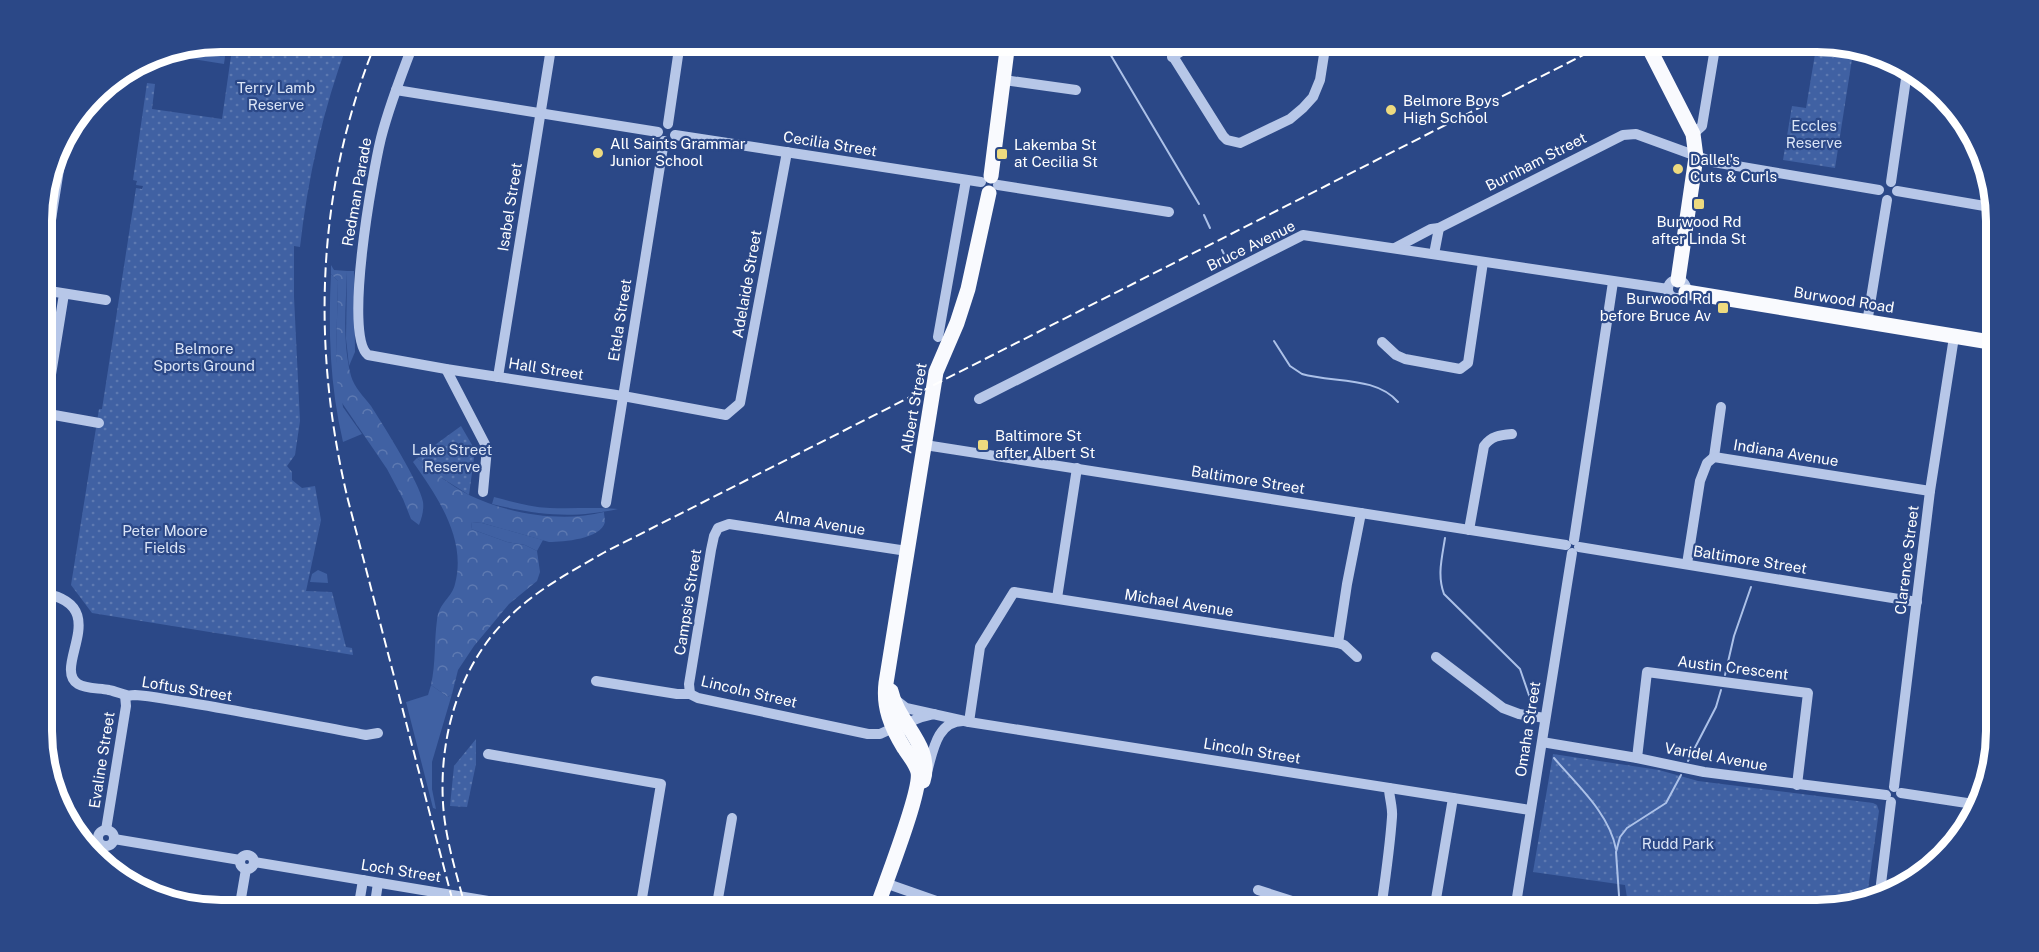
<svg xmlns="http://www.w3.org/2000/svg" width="2039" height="952" font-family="'Public Sans',sans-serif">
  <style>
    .green { fill: #4061a3 }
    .forest { fill: url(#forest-crowns) }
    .park { fill: url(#park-dots) }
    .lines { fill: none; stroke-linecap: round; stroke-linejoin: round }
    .stream { stroke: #acc1e8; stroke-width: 2 }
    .minor { stroke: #b7c7e8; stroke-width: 10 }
    .major { stroke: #f9fafe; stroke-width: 15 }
    .rail { stroke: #fff; stroke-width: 2; stroke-dasharray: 10 4.5; stroke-linecap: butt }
    .poi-dot { fill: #edda7f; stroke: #2b4887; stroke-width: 2 }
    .labels { text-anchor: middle; stroke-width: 4.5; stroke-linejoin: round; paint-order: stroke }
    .park-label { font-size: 15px; fill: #dae4f6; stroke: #2b4887 }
    .poi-label { font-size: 15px; fill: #fff; stroke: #2b4887; text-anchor: start }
    .street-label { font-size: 15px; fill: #fff; stroke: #2b4887 }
    .rim { fill: none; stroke: #fff; stroke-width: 8 }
  </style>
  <defs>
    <pattern id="forest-crowns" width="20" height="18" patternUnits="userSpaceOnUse" patternTransform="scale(1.5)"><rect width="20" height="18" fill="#4061a3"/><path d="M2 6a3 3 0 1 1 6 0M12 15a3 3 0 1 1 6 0" fill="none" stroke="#5d79b1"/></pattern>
    <pattern id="park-dots" width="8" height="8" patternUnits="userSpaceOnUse" patternTransform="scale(1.5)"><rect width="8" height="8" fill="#4061a3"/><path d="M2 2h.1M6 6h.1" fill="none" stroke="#5d79b1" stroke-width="1.8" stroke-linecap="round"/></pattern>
  </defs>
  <rect width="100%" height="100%" fill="#2b4887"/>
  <g class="green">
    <polygon points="222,42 227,42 224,64 180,57 181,50"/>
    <polygon points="347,271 354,271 355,352 349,366 346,339"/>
    <path d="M331 274 338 281 336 356 343 407 362 434 343 442C330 386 328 331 331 274Z"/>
    <path d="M494 497C513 502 531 507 550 508 573 509 595 507 618 509 572 519 537 515 492 504Z"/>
    <polygon points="472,522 482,523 543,540 537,551 525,545 507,542 471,529"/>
    <polygon points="318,570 327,574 328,583 310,582 312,574"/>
    <polygon points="431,685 448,697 452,694 432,762 432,789 436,809 433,808 406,702 428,695"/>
  </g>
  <g class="forest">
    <path d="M331 265 334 270 347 271C346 305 342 342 351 376 354 387 364 397 371 406 383 425 420 483 423 502 424 510 422 517 419 525L411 519 403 499 387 469 338 397 336 356 338 281 331 274Z"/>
    <path d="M417 458C433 472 450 485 469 495 508 514 562 523 604 512 604 515 605 519 605 522 601 539 563 542 549 542L482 523 472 522 471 529 507 542 525 545 537 551 540 572 537 581 509 604 474 646 458 670 452 694 448 697 431 685C436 663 434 642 437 620 439 602 452 598 455 584 467 539 437 496 413 462Z"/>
  </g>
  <g class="park">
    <path d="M233 42H348C323 109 308 177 300 247L294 246V297L300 421 295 455 287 466 292 472V480L302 488 315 486 321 520 306 591 332 592 346 647 352 648 353 655 92 613 71 585 99 409H102L136 188 142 189 143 186 136 185 137 181 133 180 147 83 155 84 152 109 222 119Z"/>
    <polygon points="1815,54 1852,59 1835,168 1783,160 1792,106 1806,108"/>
    <polygon points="461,426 475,450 469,495 437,475 417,458"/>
    <polygon points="476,739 476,764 467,807 450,806 454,766"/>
    <polygon points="1553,754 1659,770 1698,781 1873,803 1877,805 1879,811 1867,896 1829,910 1629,910 1625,885 1533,872"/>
    <polygon points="654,898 714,908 714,910 652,910"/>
  </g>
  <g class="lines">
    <g class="stream">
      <polyline points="1103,42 1199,204"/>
      <polyline points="1204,215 1210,228"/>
      <polyline points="1222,250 1227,260"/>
      <path d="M1274 341 1290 366 1302 374C1333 383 1376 376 1398 402"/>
      <path d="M1445 538C1442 558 1437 575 1444 594L1520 669 1531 701"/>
      <polyline points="1725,675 1734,636 1751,587"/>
      <path d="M1554 758C1577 785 1609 813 1616 849"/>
      <polyline points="1688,761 1716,707 1721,690"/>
      <polyline points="1620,910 1616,852 1620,837 1627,828 1666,803 1681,775"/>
    </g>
    <g class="minor">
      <path d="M414 42C402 73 389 106 381 138 373 171 343 336 368 355L446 369 623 396 726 415 740 403 787 152"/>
      <polyline points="1164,42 1223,136 1227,140 1240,143 1290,119 1303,108 1313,97 1320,80 1326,42"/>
      <polyline points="1814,42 1829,44"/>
      <polyline points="1172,57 1196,42"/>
      <polyline points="1004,80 1076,90"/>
      <polyline points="396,90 658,132"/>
      <polyline points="668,124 680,42"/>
      <polyline points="1693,134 1702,126 1716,42"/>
      <polyline points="675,135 981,182"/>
      <polyline points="1891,182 1907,72"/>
      <polyline points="998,185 1169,212"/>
      <polyline points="1897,191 1996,208"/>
      <polyline points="1395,248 1431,229 1439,228 1623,135 1636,134 1713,162 1879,190"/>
      <polyline points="1434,254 1439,228"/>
      <polyline points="43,270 64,138"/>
      <circle cx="1677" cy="289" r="9"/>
      <polyline points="43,290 106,300"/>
      <polyline points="1867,323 1887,200"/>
      <polyline points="938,337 966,180"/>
      <polyline points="1382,342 1396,355 1405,359 1460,369 1468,363 1483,262"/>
      <polyline points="446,369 487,448 483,492"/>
      <polyline points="498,377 552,42"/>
      <polyline points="979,399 1303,235 1668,289"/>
      <polyline points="43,413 99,423"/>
      <polyline points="43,424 64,294"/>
      <polyline points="925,445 1566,545"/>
      <polyline points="1714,457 1721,407"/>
      <polyline points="606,503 664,141"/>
      <path d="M1469 530 1484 446C1491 436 1500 435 1512 434"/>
      <polyline points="1574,540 1613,282"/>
      <polyline points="1579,547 1917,602"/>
      <polyline points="1687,564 1700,481 1707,463 1714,457 1930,491"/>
      <path d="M43 593C115 606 51 667 78 684 86 689 100 688 109 690 115 691 121 694 126 695 129 696 132 695 135 695 152 696 169 700 185 702 246 712 306 724 366 735L378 733"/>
      <polyline points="1057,598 1077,468"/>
      <polyline points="1338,643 1347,584 1361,513"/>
      <polyline points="1436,657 1503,708 1519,714 1545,718"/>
      <polyline points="596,681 677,694 690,694 698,698 868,734 880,734 893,728"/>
      <polyline points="690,694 689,684 711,550 714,536 718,528 729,524 907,551"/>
      <polyline points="897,701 906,708 969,722 1530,810"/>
      <polyline points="969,722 980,647 1014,592 1338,643 1344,645 1357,657"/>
      <path d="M904 730C909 719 922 717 934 714"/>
      <polyline points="1542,742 1637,758 1704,772 1886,795"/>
      <polyline points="488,754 661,784 640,910"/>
      <polyline points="1637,758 1647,672 1808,693 1797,785"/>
      <path d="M927 772C933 751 937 721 963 721"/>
      <polyline points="1894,787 1930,491 1954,337"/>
      <polyline points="1901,793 1980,805"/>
      <polyline points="106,830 126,706 125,695"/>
      <circle cx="106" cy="838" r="8"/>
      <polyline points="114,839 240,860"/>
      <circle cx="247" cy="862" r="7"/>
      <polyline points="254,862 542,910"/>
      <polyline points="885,883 962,910"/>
      <polyline points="1258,890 1292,901 1310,910"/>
      <polyline points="1880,892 1891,802"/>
      <path d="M1382 902C1386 874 1390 845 1392 817 1393 808 1389 797 1389 788"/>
      <polyline points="239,910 246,869"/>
      <polyline points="358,910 363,880"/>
      <polyline points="374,910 378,883"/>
      <polyline points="716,910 732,818"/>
      <polyline points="1430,910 1436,899 1453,798"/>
      <polyline points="1515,910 1572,553"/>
    </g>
    <g class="major">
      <polyline points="1646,42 1693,134 1696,157 1678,280"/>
      <polyline points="991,176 1008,42"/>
      <polyline points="1686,292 1996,343"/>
      <path d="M891 691C898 724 934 745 923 781"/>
      <path d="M876 910C884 886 922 791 918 772 916 764 909 755 904 748 891 727 883 707 886 683L936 372 957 323 968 289 989 193"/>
    </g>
    <g class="rail">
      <path d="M376 42C316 188 311 347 348 500L455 910"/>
      <path d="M466 910C457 875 445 839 443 803 439 735 460 663 510 616 538 589 572 571 605 552L1609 42"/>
    </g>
  </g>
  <g class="poi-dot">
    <circle cx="1391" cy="110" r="6"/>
    <circle cx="598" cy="153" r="6"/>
    <rect x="996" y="148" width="12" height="12" rx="3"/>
    <circle cx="1678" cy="169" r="6"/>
    <rect x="1693" y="198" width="12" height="12" rx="3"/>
    <rect x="1717" y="302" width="12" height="12" rx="3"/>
    <rect x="977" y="439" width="12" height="12" rx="3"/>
  </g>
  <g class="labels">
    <g class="park-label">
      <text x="276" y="93">Terry Lamb<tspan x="276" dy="17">Reserve</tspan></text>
      <text x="1814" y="131">Eccles<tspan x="1814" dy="17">Reserve</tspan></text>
      <text x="204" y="354">Belmore<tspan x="204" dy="17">Sports Ground</tspan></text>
      <text x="452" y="455">Lake Street<tspan x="452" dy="17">Reserve</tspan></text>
      <text x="165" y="536">Peter Moore<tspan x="165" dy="17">Fields</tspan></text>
      <text x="1678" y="849">Rudd Park</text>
    </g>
    <g class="poi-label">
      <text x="1403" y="106">Belmore Boys<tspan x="1403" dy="17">High School</tspan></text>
      <text x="610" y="149">All Saints Grammar<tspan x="610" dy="17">Junior School</tspan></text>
      <text x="1014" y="150">Lakemba St<tspan x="1014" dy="17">at Cecilia St</tspan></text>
      <text x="1690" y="165">Dallel's<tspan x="1690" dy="17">Cuts &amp; Curls</tspan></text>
      <text x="1699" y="227" text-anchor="middle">Burwood Rd<tspan x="1699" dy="17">after Linda St</tspan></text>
      <text x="1711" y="304" text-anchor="end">Burwood Rd<tspan x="1711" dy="17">before Bruce Av</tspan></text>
      <text x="995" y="441">Baltimore St<tspan x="995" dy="17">after Albert St</tspan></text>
    </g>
    <g class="street-label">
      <text transform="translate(830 144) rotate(9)" y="5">Cecilia Street</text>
      <text transform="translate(1536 162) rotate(-27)" y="5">Burnham Street</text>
      <text transform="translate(357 192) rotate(-80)" y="5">Redman Parade</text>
      <text transform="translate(510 207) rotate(-81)" y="5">Isabel Street</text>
      <text transform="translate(1251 246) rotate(-26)" y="5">Bruce Avenue</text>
      <text transform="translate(747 284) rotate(-80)" y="5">Adelaide Street</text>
      <text transform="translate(1844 300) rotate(9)" y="5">Burwood Road</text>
      <text transform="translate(620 320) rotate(-81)" y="5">Etela Street</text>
      <text transform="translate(546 369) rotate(9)" y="5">Hall Street</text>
      <text transform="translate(914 408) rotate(-80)" y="5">Albert Street</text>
      <text transform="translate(1786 453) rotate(9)" y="5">Indiana Avenue</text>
      <text transform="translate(1248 480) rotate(9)" y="5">Baltimore Street</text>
      <text transform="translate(820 523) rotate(9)" y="5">Alma Avenue</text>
      <text transform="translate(1750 560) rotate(9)" y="5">Baltimore Street</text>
      <text transform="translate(1907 560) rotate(-83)" y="5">Clarence Street</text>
      <text transform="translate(688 602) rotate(-81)" y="5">Campsie Street</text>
      <text transform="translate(1179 603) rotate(9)" y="5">Michael Avenue</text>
      <text transform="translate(1733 668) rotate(7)" y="5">Austin Crescent</text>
      <text transform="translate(187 689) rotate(9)" y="5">Loftus Street</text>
      <text transform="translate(749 692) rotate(13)" y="5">Lincoln Street</text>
      <text transform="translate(1528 729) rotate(-81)" y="5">Omaha Street</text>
      <text transform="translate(1252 751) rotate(9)" y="5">Lincoln Street</text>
      <text transform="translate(1716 757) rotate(10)" y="5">Varidel Avenue</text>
      <text transform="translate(102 760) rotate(-81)" y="5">Evaline Street</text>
      <text transform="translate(401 871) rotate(9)" y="5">Loch Street</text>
    </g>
  </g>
  <path d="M0 0H2039V952H0ZM221 52H1817A169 169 0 0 1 1986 221V731A169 169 0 0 1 1817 900H221A169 169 0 0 1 52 731V221A169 169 0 0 1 221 52Z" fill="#2b4887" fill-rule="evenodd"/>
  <path class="rim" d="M221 52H1817A169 169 0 0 1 1986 221V731A169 169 0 0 1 1817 900H221A169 169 0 0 1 52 731V221A169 169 0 0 1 221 52Z"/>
</svg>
